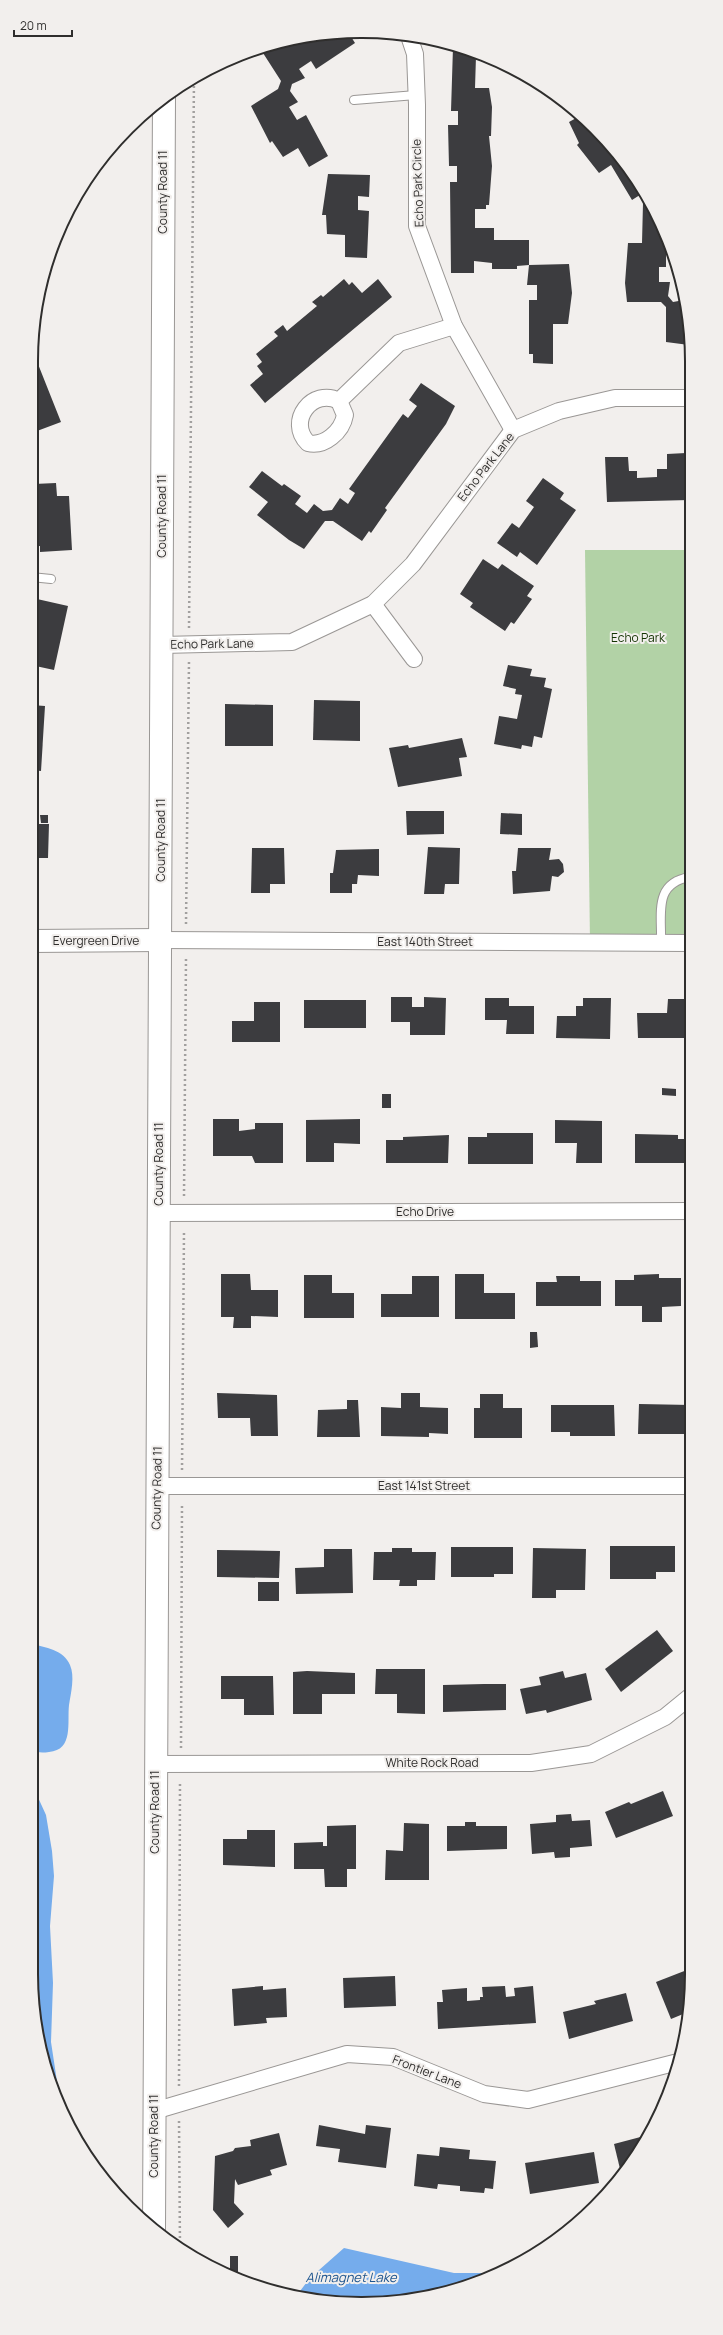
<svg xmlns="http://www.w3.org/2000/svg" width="723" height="2335" font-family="Manrope,sans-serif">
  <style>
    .green { fill: #b2d2a6 }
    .water { fill: #75acec }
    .building { fill: #3c3c3f }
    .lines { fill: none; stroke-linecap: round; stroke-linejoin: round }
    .lane-casing { stroke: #9a9795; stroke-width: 10 }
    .street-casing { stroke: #9a9795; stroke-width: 18 }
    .secondary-casing { stroke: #9a9795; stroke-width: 24 }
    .path { stroke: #a2a09f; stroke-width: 2.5; stroke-dasharray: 2 3; stroke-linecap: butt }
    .lane { stroke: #fff; stroke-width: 8 }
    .street { stroke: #fff; stroke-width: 16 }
    .secondary { stroke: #fff; stroke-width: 22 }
    .labels { text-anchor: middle; stroke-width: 4; stroke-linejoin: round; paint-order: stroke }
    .street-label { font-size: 12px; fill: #2f2e2d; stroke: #f2efed }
    .park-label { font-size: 12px; fill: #143403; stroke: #f2efed }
    .water-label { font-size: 13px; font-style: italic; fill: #1e558f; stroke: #f2efed }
    .rim { fill: none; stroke: #2f2e2d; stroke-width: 2 }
  </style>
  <rect width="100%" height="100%" fill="#f2efed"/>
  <polygon class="green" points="585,550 690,550 690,943 590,944"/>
  <g class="water">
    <path d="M31 1644C45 1647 64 1650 70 1665 75 1676 71 1693 69 1705 67 1722 74 1750 49 1752 42 1753 37 1753 31 1749Z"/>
    <polygon points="31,1789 36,1793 46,1815 52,1851 54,1876 50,1926 53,1983 51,2042 58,2088 55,2095 37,2038 31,1974"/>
    <path d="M344 2248 454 2273H499C482 2280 465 2288 447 2293 402 2305 342 2308 297 2295L310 2278Z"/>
  </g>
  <g class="building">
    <polygon points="348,32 355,43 316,69 311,61 299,69 305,78 292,84 290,91 298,102 289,107 297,120 306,115 328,156 309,167 298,148 283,157 272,141 270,143 251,106 278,89 281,81 263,53 279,43 297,37 322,35 324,37 327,34"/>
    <polygon points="453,47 476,56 475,88 489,88 492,107 491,136 489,136 492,166 489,205 486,205 486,209 475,209 475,228 494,228 494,240 529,240 529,265 517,266 517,269 492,269 492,263 474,261 474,273 451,273 450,182 457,182 457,166 449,166 448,125 458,125 458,111 451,111"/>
    <polygon points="578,117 610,143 643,193 632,200 611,165 599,173 577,145 579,143 569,122"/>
    <polygon points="328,174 370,175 369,197 358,196 358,210 369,211 367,258 345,257 345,235 327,234 326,215 322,215"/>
    <polygon points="643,203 650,203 658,216 666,243 666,267 659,267 659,282 670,282 668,296 673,302 684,300 689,319 689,345 666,342 666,307 661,302 627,302 625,283 628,243 642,243"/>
    <polygon points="569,264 572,293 568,324 553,324 553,364 533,363 533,354 529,354 529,300 537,300 537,285 527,285 529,265"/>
    <polygon points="344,279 349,285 352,282 362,293 378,279 392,297 265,403 250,385 263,374 257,366 262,362 256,354 278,336 274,332 283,325 287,331 317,306 312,302 321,295 323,297"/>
    <polygon points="36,359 61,422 37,431 35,426 31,428 31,362"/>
    <polygon points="421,383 455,406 446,424 385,508 387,510 371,533 369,531 362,541 333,521 325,521 304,549 289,540 257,515 268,502 249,487 262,471 282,486 284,484 301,496 295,504 307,513 314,504 323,511 332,510 340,498 348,504 355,493 349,489 403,414 408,418 417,406 409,400"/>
    <polygon points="686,453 686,473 689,473 690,500 607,502 605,457 628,457 629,471 637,471 637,478 657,477 657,469 667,469 667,454"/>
    <polygon points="543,478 564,493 560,499 576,510 537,565 520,552 517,557 497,543 512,523 519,528 534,507 526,501"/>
    <polygon points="56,483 57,496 69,496 72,550 40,552 40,546 31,547 31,495 35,495 34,484"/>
    <polygon points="483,559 498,569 502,564 534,586 527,596 532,599 514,624 511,622 505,631 470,607 473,603 460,594"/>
    <polygon points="37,599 68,606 54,670 31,665 31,605 36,606"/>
    <polygon points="508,665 532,669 530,676 546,678 544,687 552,689 542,738 534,736 532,747 522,745 521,749 494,744 499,716 517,719 522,695 515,694 516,689 503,686"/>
    <polygon points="314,700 360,701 360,741 313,740"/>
    <polygon points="225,704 273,705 273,746 225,746"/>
    <polygon points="31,705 45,706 41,771 31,770"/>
    <polygon points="462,738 467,757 459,758 462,776 398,787 389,748 408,745 409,748"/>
    <polygon points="31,809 39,809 39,824 49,824 48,858 31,858"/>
    <polygon points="406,811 444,811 444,834 407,835"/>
    <polygon points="501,813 522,814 522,835 500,834"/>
    <polygon points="40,815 48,815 48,823 41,823"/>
    <polygon points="428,847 460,848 459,884 445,884 444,894 424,894"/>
    <polygon points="252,848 284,848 285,884 270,884 270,893 251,893"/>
    <polygon points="518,848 551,848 549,860 559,859 563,864 564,872 558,877 552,876 550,891 513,894 512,871 516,871"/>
    <polygon points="379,849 379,876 358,875 357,884 352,884 352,893 330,893 330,873 333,873 336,850"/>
    <polygon points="391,997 412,997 412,1007 424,1007 424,997 446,998 445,1035 410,1035 410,1022 391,1022"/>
    <polygon points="485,998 509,998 509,1006 534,1006 534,1034 506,1034 507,1020 485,1020"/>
    <polygon points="583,998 611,998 610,1039 556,1038 557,1016 576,1016 576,1006 583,1006"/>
    <polygon points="668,999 690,999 690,1038 638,1038 637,1013 667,1013"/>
    <rect x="304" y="1000" width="62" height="28"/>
    <polygon points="254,1002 280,1002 280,1042 232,1042 232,1021 254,1021"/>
    <polygon points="662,1088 676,1089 676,1096 662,1095"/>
    <rect x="382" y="1094" width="9" height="14"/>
    <polygon points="213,1119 239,1119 239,1131 255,1129 255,1123 283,1123 283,1163 255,1163 252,1156 213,1156"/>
    <polygon points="360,1119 360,1144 334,1143 334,1162 306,1162 306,1120"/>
    <polygon points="555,1120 602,1121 602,1163 576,1163 577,1143 555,1143"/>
    <polygon points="487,1133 533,1133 533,1164 468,1164 468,1137 487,1137"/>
    <polygon points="635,1134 678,1135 678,1139 691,1139 691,1163 635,1163"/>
    <polygon points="449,1135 448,1163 386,1163 386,1140 403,1140 403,1137"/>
    <polygon points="221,1274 250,1274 251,1290 278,1290 278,1317 251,1316 251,1328 233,1328 234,1317 221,1317"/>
    <polygon points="455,1274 484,1274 484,1293 515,1293 515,1319 455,1319"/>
    <polygon points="659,1274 659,1278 681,1278 681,1306 662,1307 662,1322 642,1322 642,1306 615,1306 615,1280 634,1280 634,1275"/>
    <polygon points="304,1275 332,1275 332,1293 354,1293 354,1318 304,1318"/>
    <polygon points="412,1276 439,1276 439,1317 381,1317 381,1294 412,1294"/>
    <polygon points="556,1276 580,1276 580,1281 601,1281 601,1306 536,1306 536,1282 557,1282"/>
    <polygon points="530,1332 537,1332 538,1347 530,1348"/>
    <polygon points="217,1393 277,1395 278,1436 251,1436 250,1418 218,1418"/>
    <polygon points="401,1393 420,1393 420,1407 448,1408 448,1434 429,1433 429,1437 381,1436 381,1407 401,1408"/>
    <polygon points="480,1394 503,1394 503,1408 522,1408 522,1438 474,1438 474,1408 480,1408"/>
    <polygon points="347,1400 358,1400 360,1437 317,1437 318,1410 347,1409"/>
    <polygon points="639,1404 691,1405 691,1434 638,1434"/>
    <polygon points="551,1405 614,1405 615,1436 570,1436 570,1432 551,1432"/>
    <polygon points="610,1546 675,1546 675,1572 656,1572 656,1579 610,1579"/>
    <polygon points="451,1547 513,1547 513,1574 494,1574 494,1577 451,1577"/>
    <polygon points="392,1548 412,1548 412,1552 436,1552 435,1580 417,1580 417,1586 399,1586 400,1580 373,1580 374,1552 392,1552"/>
    <polygon points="533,1548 586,1549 585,1590 556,1590 556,1598 532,1598"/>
    <polygon points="324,1549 352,1549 353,1593 296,1594 295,1568 324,1567"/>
    <polygon points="217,1550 280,1551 279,1578 217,1577"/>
    <rect x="258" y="1582" width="21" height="19"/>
    <polygon points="657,1630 673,1651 621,1692 605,1669"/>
    <polygon points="376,1669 425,1669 425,1714 397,1713 397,1694 375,1694"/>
    <polygon points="307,1671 355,1673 355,1694 322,1694 322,1714 293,1714 293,1672"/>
    <polygon points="563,1671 565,1678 586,1673 592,1700 547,1713 546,1710 526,1714 520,1689 541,1685 539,1677"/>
    <polygon points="221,1676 273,1676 274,1715 244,1715 244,1699 221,1699"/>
    <polygon points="484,1684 506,1684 506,1710 443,1712 443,1685"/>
    <polygon points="663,1791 673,1816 616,1838 605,1812 629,1802 631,1804"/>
    <polygon points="571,1814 572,1821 590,1820 592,1846 570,1848 570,1857 555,1858 554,1852 532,1854 530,1824 556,1822 556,1815"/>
    <polygon points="465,1822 476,1822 476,1826 507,1826 507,1849 447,1851 447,1826 465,1826"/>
    <polygon points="404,1823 429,1824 429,1880 385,1880 386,1850 403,1851"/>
    <polygon points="356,1825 356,1869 347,1869 347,1887 325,1887 324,1869 294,1869 294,1843 323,1842 323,1846 327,1846 327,1826"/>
    <polygon points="247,1830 275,1830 275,1867 223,1865 223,1839 247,1839"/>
    <polygon points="692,1968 688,2012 671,2019 656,1982"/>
    <polygon points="395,1976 396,2006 344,2008 343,1978"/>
    <polygon points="263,1986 263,1990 286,1988 287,2017 266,2018 267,2023 234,2026 232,1989"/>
    <polygon points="505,1986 506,1997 515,1996 514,1988 533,1986 536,2023 438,2029 437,2002 443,2002 442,1990 467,1988 467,2001 480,2000 480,1997 483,1997 482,1987"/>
    <polygon points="626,1993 633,2021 569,2039 563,2012 596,2004 594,2001"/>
    <polygon points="319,2125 365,2134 366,2125 391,2128 386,2168 338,2162 340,2149 316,2146"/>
    <polygon points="279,2133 287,2165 270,2170 272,2175 238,2185 235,2179 234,2203 244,2214 228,2228 213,2210 215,2156 233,2151 235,2148 251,2146 250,2140"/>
    <polygon points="648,2135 636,2157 621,2173 614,2144"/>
    <polygon points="440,2147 470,2150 469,2159 496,2161 493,2189 485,2188 484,2193 460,2191 460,2186 438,2184 437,2189 414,2186 417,2154 439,2156"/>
    <polygon points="594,2152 599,2183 530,2194 525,2163"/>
    <rect x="230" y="2256" width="8" height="16"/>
  </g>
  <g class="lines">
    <defs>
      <g id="lane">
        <polyline points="354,100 416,95"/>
        <polyline points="31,577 51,579"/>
        <path d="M661 943C662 914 653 883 690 877"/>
      </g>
      <g id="street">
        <polyline points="409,36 415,54 417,105 417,226 454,326 513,430"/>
        <path d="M339 401 345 415C342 432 324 447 308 443 286 421 313 387 339 401L399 343 454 326"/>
        <polyline points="373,604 414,659"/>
        <polyline points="162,645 292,642 373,604 413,564 513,430 559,411 615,398 689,398"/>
        <polyline points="160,940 690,943"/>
        <polyline points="158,1213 691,1211"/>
        <polyline points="157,1486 691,1486"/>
        <polyline points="155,1764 531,1763 591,1754 665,1717 692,1695"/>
        <polyline points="154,2111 347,2054 393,2057 484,2094 528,2100 678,2062"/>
      </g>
      <g id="secondary">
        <polyline points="31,941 160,940"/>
        <polyline points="154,2230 164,98"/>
      </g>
    </defs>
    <use href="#lane" class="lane-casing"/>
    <use href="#street" class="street-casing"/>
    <use href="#secondary" class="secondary-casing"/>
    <g class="path">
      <polyline points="189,628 194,78"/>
      <polyline points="186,924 189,661"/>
      <polyline points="184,1196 186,957"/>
      <polyline points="182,1470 184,1231"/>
      <polyline points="181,1748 182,1503"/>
      <polyline points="179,2086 180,1781"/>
      <polyline points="179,2121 180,2248"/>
    </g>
    <use href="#lane" class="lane"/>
    <use href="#street" class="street"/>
    <use href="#secondary" class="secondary"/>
  </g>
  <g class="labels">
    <g class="street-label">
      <text transform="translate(418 183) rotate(-92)" y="4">Echo Park Circle</text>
      <text transform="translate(163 192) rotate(-90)" y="4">County Road 11</text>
      <text transform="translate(486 467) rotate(-52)" y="4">Echo Park Lane</text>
      <text transform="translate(162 516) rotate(-90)" y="4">County Road 11</text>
      <text transform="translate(212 644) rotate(-1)" y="4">Echo Park Lane</text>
      <text transform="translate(161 840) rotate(-90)" y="4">County Road 11</text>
      <text x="96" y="945">Evergreen Drive</text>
      <text x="425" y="946">East 140th Street</text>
      <text transform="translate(159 1164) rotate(-90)" y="4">County Road 11</text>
      <text x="425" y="1216">Echo Drive</text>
      <text x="424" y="1490">East 141st Street</text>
      <text transform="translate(157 1488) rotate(-89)" y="4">County Road 11</text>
      <text x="432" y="1767">White Rock Road</text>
      <text transform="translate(155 1812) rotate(-90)" y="4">County Road 11</text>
      <text transform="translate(427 2072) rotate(21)" y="4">Frontier Lane</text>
      <text transform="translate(154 2136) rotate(-90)" y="4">County Road 11</text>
    </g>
    <g class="park-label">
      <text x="638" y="642">Echo Park</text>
    </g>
    <g class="water-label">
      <text x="351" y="2282">Alimagnet Lake</text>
    </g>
  </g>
  <path d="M0 0H723V2335H0ZM361 38H362A323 323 0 0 1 685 361V1974A323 323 0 0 1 362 2297H361A323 323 0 0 1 38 1974V361A323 323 0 0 1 361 38Z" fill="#f2efed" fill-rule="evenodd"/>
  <path class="rim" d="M361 38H362A323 323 0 0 1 685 361V1974A323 323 0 0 1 362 2297H361A323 323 0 0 1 38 1974V361A323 323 0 0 1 361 38Z"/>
  <path d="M14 30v6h58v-6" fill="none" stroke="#2f2e2d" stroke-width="2"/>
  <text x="20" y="30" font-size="12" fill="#2f2e2d" stroke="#f2efed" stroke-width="3" paint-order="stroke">20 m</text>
</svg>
